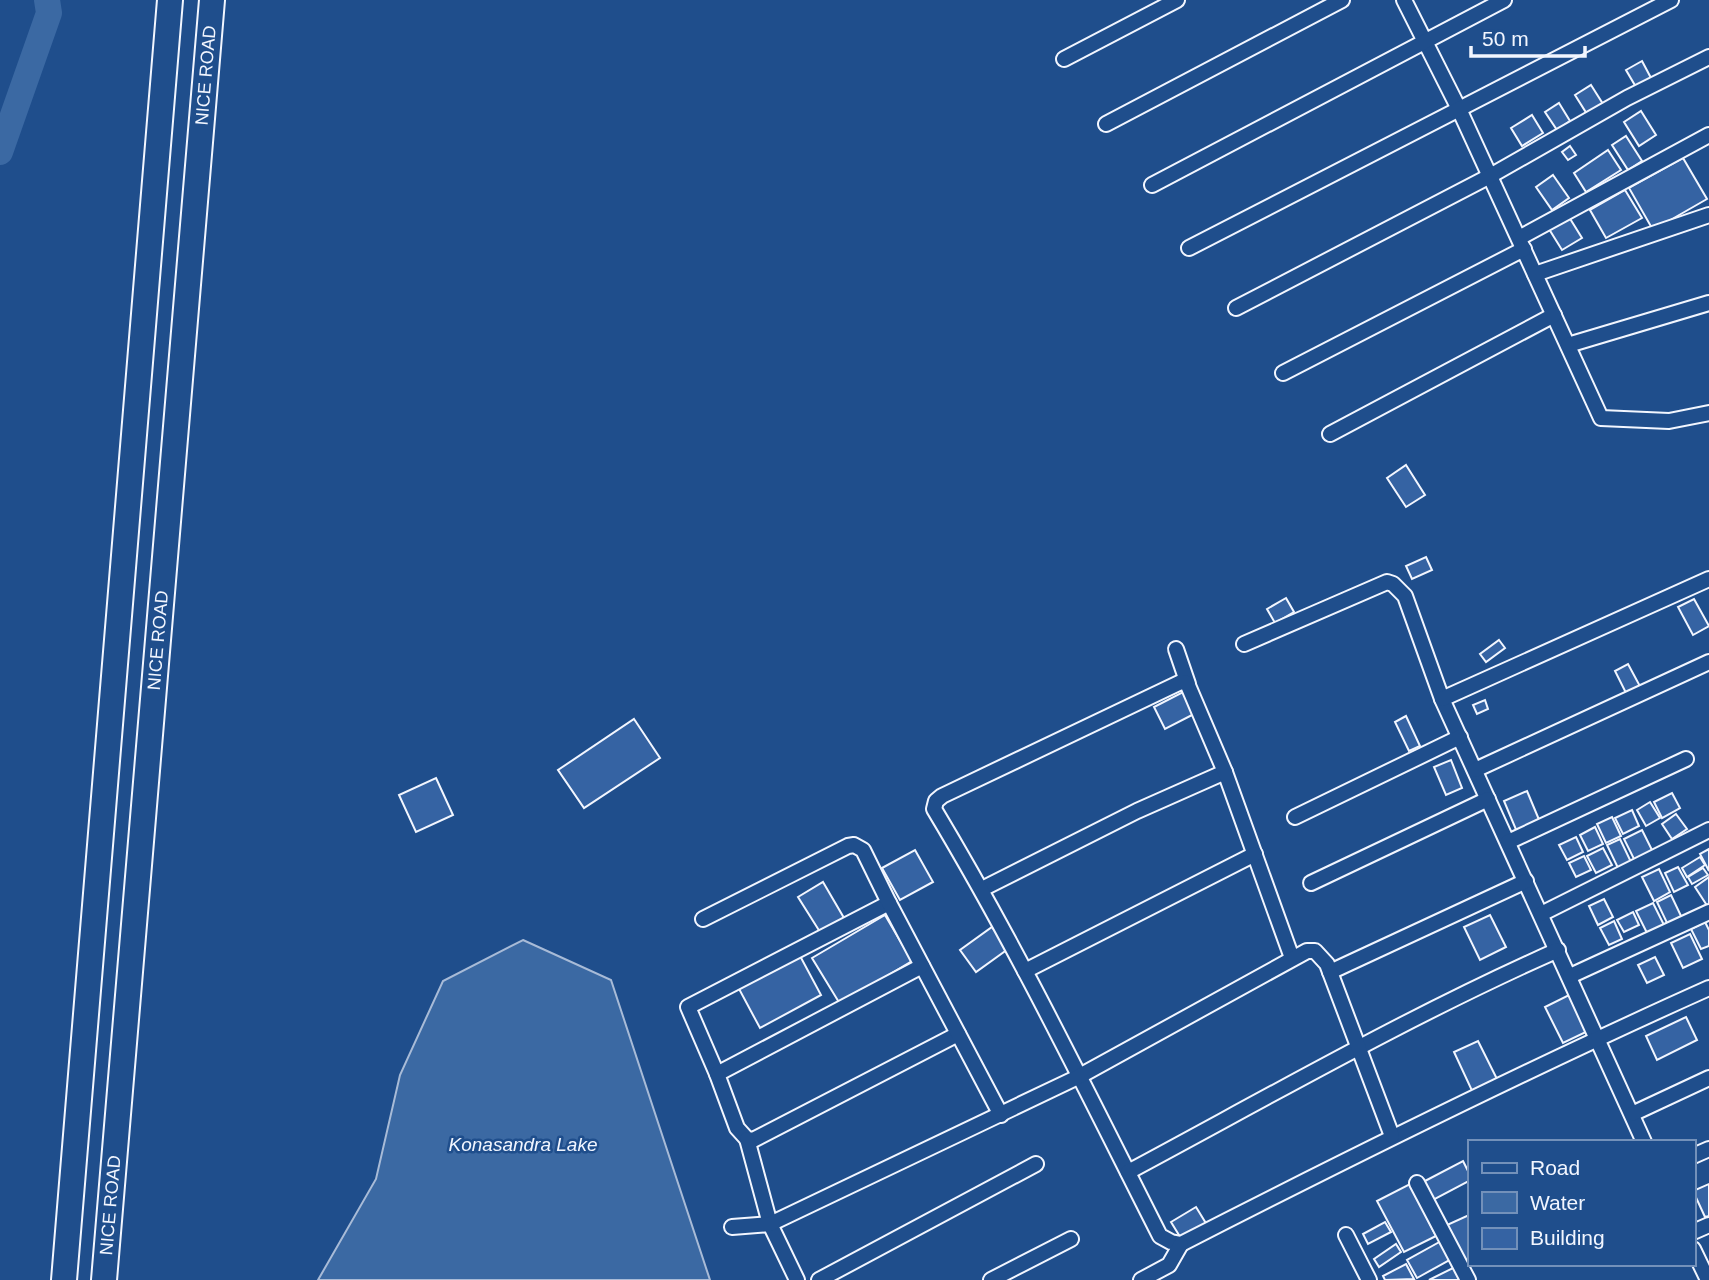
<svg xmlns="http://www.w3.org/2000/svg" width="1709" height="1280" font-family="Arial,sans-serif">
  <style>
    .water { fill: #3b69a3; stroke: #a8bbd7; stroke-width: 2 }
    .lines { fill: none; stroke-linecap: round; stroke-linejoin: round }
    .river { stroke: #3b69a3; stroke-width: 26 }
    .building { fill: #3563a3; stroke: #f2f6ff; stroke-width: 2 }
    .street-casing { stroke: #f2f6ff; stroke-width: 18 }
    .highway-casing { stroke: #f2f6ff; stroke-width: 28 }
    .street { stroke: #1f4e8c; stroke-width: 14 }
    .highway { stroke: #1f4e8c; stroke-width: 24 }
    .labels { text-anchor: middle; stroke-width: 5; stroke-linejoin: round; paint-order: stroke }
    .street-label { font-size: 18px; fill: #f2f6ff; stroke: #1f4e8c }
    .water-label { font-size: 19px; font-style: italic; fill: #f2f6ff; stroke: #1f4e8c }
  </style>
  <rect width="100%" height="100%" fill="#1f4e8c"/>
  <polygon class="water" points="523,940 611,980 710,1280 318,1280 376,1179 400,1075 443,981"/>
  <g class="lines">
    <polyline class="river" points="0,152 49,13 47,0"/>
  </g>
  <g class="building">
    <polygon points="1642,61 1651,78 1636,87 1626,70"/>
    <polygon points="1591,85 1603,104 1587,114 1575,95"/>
    <polygon points="1559,103 1570,121 1557,130 1545,112"/>
    <polygon points="1641,111 1656,135 1639,146 1624,122"/>
    <polygon points="1532,115 1543,133 1522,146 1511,128"/>
    <polygon points="1626,136 1642,161 1628,170 1612,145"/>
    <polygon points="1570,146 1576,155 1568,160 1562,152"/>
    <polygon points="1608,150 1621,170 1586,192 1574,173"/>
    <polygon points="1683,158 1707,199 1653,230 1629,188"/>
    <polygon points="1553,175 1569,198 1552,210 1536,187"/>
    <polygon points="1625,190 1642,218 1606,238 1590,210"/>
    <polygon points="1569,217 1582,238 1562,250 1549,229"/>
    <polygon points="1406,465 1425,495 1406,507 1387,478"/>
    <polygon points="1426,557 1432,570 1412,579 1406,566"/>
    <polygon points="1286,598 1294,612 1275,623 1267,609"/>
    <polygon points="1694,599 1709,626 1693,635 1678,607"/>
    <polygon points="1499,640 1505,648 1486,662 1480,654"/>
    <polygon points="1628,664 1642,690 1628,697 1615,671"/>
    <polygon points="1185,691 1196,713 1165,729 1154,707"/>
    <polygon points="1485,700 1488,709 1477,714 1473,705"/>
    <polygon points="1406,716 1420,746 1409,751 1395,722"/>
    <polygon points="634,719 660,758 584,808 558,770"/>
    <polygon points="1451,760 1462,788 1446,795 1434,767"/>
    <polygon points="436,778 453,815 416,832 399,795"/>
    <polygon points="1527,791 1540,822 1517,832 1504,801"/>
    <polygon points="1672,793 1680,808 1662,818 1654,802"/>
    <polygon points="1650,802 1660,818 1646,826 1637,810"/>
    <polygon points="1632,810 1639,826 1623,834 1615,818"/>
    <polygon points="1676,814 1687,829 1672,839 1662,824"/>
    <polygon points="1612,817 1621,836 1606,843 1597,824"/>
    <polygon points="1595,827 1603,844 1588,851 1580,835"/>
    <polygon points="1642,830 1654,854 1636,863 1624,839"/>
    <polygon points="1576,837 1583,852 1567,860 1559,845"/>
    <polygon points="1620,839 1631,862 1618,868 1607,845"/>
    <polygon points="1603,848 1612,865 1596,873 1587,856"/>
    <polygon points="1709,849 1709,871 1700,854"/>
    <polygon points="915,850 933,882 900,900 882,868"/>
    <polygon points="1584,856 1591,870 1576,877 1569,863"/>
    <polygon points="1700,857 1705,865 1687,877 1682,868"/>
    <polygon points="1678,867 1688,885 1674,892 1665,873"/>
    <polygon points="1703,868 1708,875 1692,884 1688,877"/>
    <polygon points="1659,869 1670,892 1654,901 1642,877"/>
    <polygon points="1709,877 1709,907 1708,907 1695,887"/>
    <polygon points="823,882 844,918 820,932 798,897"/>
    <polygon points="1671,895 1682,918 1668,925 1657,902"/>
    <polygon points="1604,899 1613,917 1598,925 1589,906"/>
    <polygon points="1653,903 1666,929 1649,937 1636,911"/>
    <polygon points="1633,912 1639,925 1624,932 1617,920"/>
    <polygon points="885,915 912,961 840,1004 812,958"/>
    <polygon points="1490,915 1506,947 1480,960 1464,927"/>
    <polygon points="1614,921 1622,939 1609,945 1600,928"/>
    <polygon points="1705,922 1709,930 1709,946 1701,949 1691,929"/>
    <polygon points="992,927 1008,949 976,972 960,950"/>
    <polygon points="1690,934 1702,959 1683,968 1671,943"/>
    <polygon points="799,954 821,995 760,1028 738,987"/>
    <polygon points="1655,957 1664,975 1647,983 1638,965"/>
    <polygon points="1571,994 1588,1031 1563,1043 1545,1007"/>
    <polygon points="1686,1017 1697,1040 1657,1060 1646,1036"/>
    <polygon points="1478,1041 1499,1083 1474,1095 1454,1052"/>
    <polygon points="1463,1161 1469,1173 1469,1181 1433,1200 1423,1182"/>
    <polygon points="1410,1184 1436,1236 1404,1252 1377,1201"/>
    <polygon points="1709,1184 1709,1216 1705,1217 1693,1191"/>
    <polygon points="1196,1207 1207,1225 1182,1240 1171,1222"/>
    <polygon points="1469,1215 1469,1262 1465,1264 1447,1225"/>
    <polygon points="1385,1222 1391,1232 1368,1244 1363,1234"/>
    <polygon points="1443,1240 1453,1258 1417,1278 1407,1260"/>
    <polygon points="1396,1244 1401,1252 1379,1267 1374,1259"/>
    <polygon points="1406,1264 1414,1279 1385,1280 1383,1276"/>
    <polygon points="1455,1267 1461,1280 1429,1280"/>
  </g>
  <g class="lines">
    <defs>
      <g id="street">
        <polyline points="1404,0 1459,109 1601,418 1669,421 1709,413"/>
        <polyline points="1064,59 1177,0"/>
        <polyline points="1106,124 1342,0"/>
        <polyline points="1152,185 1504,0"/>
        <polyline points="1519,238 1709,135"/>
        <polyline points="1189,248 1671,0"/>
        <polyline points="1535,274 1709,215"/>
        <polyline points="1236,308 1490,176 1627,98 1709,57"/>
        <polyline points="1568,345 1709,303"/>
        <polyline points="1283,373 1524,249"/>
        <polyline points="1330,434 1554,315"/>
        <polyline points="1244,644 1387,582 1393,584 1405,596 1442,699 1644,1142"/>
        <polyline points="1176,649 1188,684"/>
        <polyline points="1442,699 1709,579"/>
        <polyline points="1475,770 1709,662"/>
        <polyline points="1295,817 1460,737"/>
        <polyline points="1508,842 1686,759"/>
        <polyline points="1311,883 1488,799"/>
        <polyline points="982,889 1137,811 1225,772"/>
        <polyline points="889,903 688,1007 717,1074 737,1128 747,1139 753,1140 958,1034"/>
        <polyline points="1541,914 1709,830"/>
        <polyline points="703,919 848,846 854,845 863,850 889,903 1001,1115"/>
        <path d="M1292 958 1225 772 1187 683 1181 682 942 796 936 801 934 809C1017 947 1087 1092 1160 1236L1171 1242 1181 1244C1355 1155 1530 1068 1709 988"/>
        <polyline points="1025,971 1255,854"/>
        <polyline points="1330,972 1526,881"/>
        <polyline points="1570,976 1709,912"/>
        <polyline points="717,1074 922,966"/>
        <polyline points="1632,1114 1709,1078"/>
        <polyline points="747,1139 770,1224 797,1280"/>
        <polyline points="1693,1156 1709,1149"/>
        <path d="M1128 1172C1270 1096 1411 1015 1558 950"/>
        <polyline points="1417,1183 1468,1280"/>
        <polyline points="732,1227 770,1224 1078,1077 1307,951 1315,951 1327,964 1392,1136"/>
        <polyline points="1693,1232 1709,1225"/>
        <polyline points="1346,1235 1369,1280"/>
        <polyline points="1693,1249 1708,1280"/>
        <polyline points="819,1280 1036,1164"/>
        <polyline points="991,1280 1071,1239"/>
        <polyline points="1141,1280 1169,1265 1181,1244"/>
      </g>
      <g id="highway">
        <polyline points="64,1280 170,0"/>
        <path id="s1" d="M104 1280 212 0"/>
      </g>
    </defs>
    <use href="#street" class="street-casing"/>
    <use href="#highway" class="highway-casing"/>
    <use href="#street" class="street"/>
    <use href="#highway" class="highway"/>
  </g>
  <g class="labels">
    <g class="street-label">
      <text dy="6" stroke="none"><textPath href="#s1" startOffset="1209">NICE ROAD</textPath></text>
      <text dy="6" stroke="none"><textPath href="#s1" startOffset="642">NICE ROAD</textPath></text>
      <text dy="6" stroke="none"><textPath href="#s1" startOffset="75">NICE ROAD</textPath></text>
    </g>
    <g class="water-label">
      <text x="523" y="1151">Konasandra Lake</text>
    </g>
  </g>
  <rect x="1468" y="1140" width="228" height="126" fill="#1f4e8c" stroke="#7391ba" stroke-width="2"/>
  <rect x="1482" y="1163" width="35" height="10" fill="#1f4e8c" stroke="#7391ba" stroke-width="2"/>
  <text x="1530" y="1175" font-size="21" fill="#f2f6ff">Road</text>
  <rect x="1482" y="1192" width="35" height="21" fill="#3b69a3" stroke="#7391ba" stroke-width="2"/>
  <text x="1530" y="1210" font-size="21" fill="#f2f6ff">Water</text>
  <rect x="1482" y="1228" width="35" height="21" fill="#3563a3" stroke="#7391ba" stroke-width="2"/>
  <text x="1530" y="1245" font-size="21" fill="#f2f6ff">Building</text>
  <path d="M1471 46v10h114v-10" fill="none" stroke="#f2f6ff" stroke-width="3.5"/>
  <text x="1482" y="46" font-size="21" fill="#f2f6ff" stroke="#1f4e8c" stroke-width="5" paint-order="stroke">50 m</text>
</svg>
